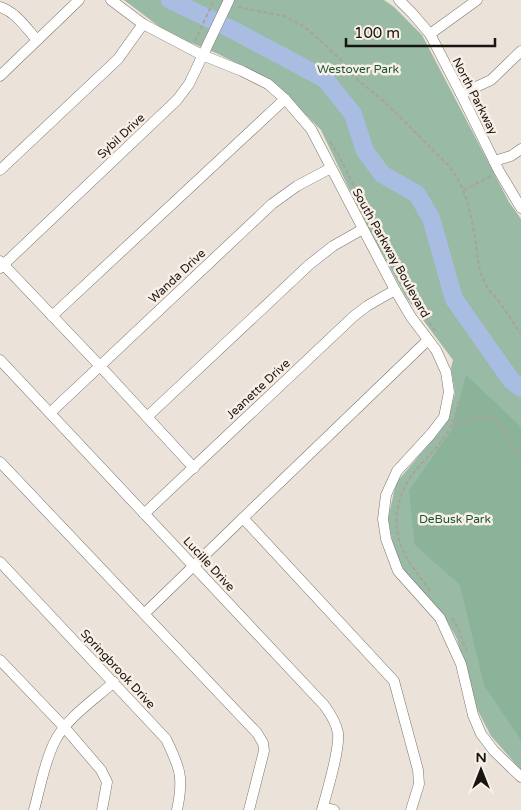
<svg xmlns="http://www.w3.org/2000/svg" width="521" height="810" font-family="'Varela Round',sans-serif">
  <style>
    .green { fill: #99baa5 }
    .forest { fill: #8ab399 }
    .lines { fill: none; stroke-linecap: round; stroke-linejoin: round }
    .river { stroke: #a9bde3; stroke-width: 18 }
    .minor-casing { stroke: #7c736c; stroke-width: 11 }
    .path { stroke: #aaa29b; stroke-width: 2; stroke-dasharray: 4 2.5; stroke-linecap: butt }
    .minor { stroke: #fff; stroke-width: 10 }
    .labels { text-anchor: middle; stroke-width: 5; stroke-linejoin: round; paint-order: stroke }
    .park-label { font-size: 12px; fill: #165937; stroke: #f9efe6 }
    .street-label { font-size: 12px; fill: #181512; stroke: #f9efe6 }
  </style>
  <rect width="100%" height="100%" fill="#ebe2d9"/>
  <polygon class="green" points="124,0 384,0 394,7 422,35 509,202 521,219 521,770 491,736 476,707 457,639 447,621 404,570 394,550 388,519 396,483 439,432 450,412 455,393 451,368 453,360 406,297 362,216 321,130 271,80 216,53 169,34"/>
  <polygon class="forest" points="466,375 521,427 521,740 484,685 460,585 415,545 409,491 452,429"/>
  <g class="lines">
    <polyline class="river" points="170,0 235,31 325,79 353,114 365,151 382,174 417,194 431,218 454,299 511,380 521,388"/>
    <defs>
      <g id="minor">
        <polyline points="111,0 143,24 202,55 242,71 268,84 285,99 311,129 395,290 411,317 436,350 446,372 449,392 444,417 431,434 397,471 386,495 383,519 386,539 398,571 440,618 461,664 473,715 481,734 494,751 521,777"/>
        <polyline points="399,0 412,13 430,34 461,94 499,171 521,208"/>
        <path d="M0 7C16 12 26 28 37 40"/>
        <polyline points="430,34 477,0"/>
        <polyline points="0,76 79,0"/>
        <polyline points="461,94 491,80 521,51"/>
        <polyline points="494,161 511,156 521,149"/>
        <polyline points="0,170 118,59 143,24"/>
        <polyline points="0,261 100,366 194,468"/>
        <polyline points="0,268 177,100 189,84 229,0"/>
        <polyline points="52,316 285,99"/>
        <path d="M0 360 324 705C330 713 336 722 338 733 340 750 327 791 322 810"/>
        <polyline points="50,413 272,204 297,186 331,168"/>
        <polyline points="147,417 310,264 333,246 363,229"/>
        <polyline points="0,462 257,733 263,743 264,751 249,810"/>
        <polyline points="144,514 354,316 367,306 395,290"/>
        <polyline points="243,518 428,340"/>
        <path d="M0 562 166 739C180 768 184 777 177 810"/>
        <polyline points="144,614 243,518 394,681 418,770 419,784 411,810"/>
        <polyline points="0,660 65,728 101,770 107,782 102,810"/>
        <polyline points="323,807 334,810"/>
        <path d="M34 810C40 788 44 764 54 743 66 718 94 700 114 682"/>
      </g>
    </defs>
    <use href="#minor" class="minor-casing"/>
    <g class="path">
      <path d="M238 7 284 16 300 24 311 32 340 59 358 80 387 104 449 166C472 195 474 236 480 272L488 289 498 300 521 334"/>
      <polyline points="195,41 214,0"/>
      <polyline points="330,142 337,152 373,224"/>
      <polyline points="464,190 491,176"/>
      <polyline points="398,273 408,290"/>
      <polyline points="414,301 436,332"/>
      <path d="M452 426 460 422 491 416C493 419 498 421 500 424 510 437 502 446 521 453"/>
      <path d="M430 591C422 579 413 569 406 557 387 521 398 487 425 460 441 443 455 426 458 402"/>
      <polyline points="452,618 458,628 467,652"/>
    </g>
    <use href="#minor" class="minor"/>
  </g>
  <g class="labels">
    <g class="park-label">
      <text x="358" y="73">Westover Park</text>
      <text x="455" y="523">DeBusk Park</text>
    </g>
    <g class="street-label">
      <text transform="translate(475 96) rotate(63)" y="4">North Parkway</text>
      <text transform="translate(121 136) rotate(-43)" y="4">Sybil Drive</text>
      <text transform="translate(391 253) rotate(61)" y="4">South Parkway Boulevard</text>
      <text transform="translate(177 276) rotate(-43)" y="4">Wanda Drive</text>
      <text transform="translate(258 389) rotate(-43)" y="4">Jeanette Drive</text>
      <text transform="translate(209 564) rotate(47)" y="4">Lucille Drive</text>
      <text transform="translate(118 669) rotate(47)" y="4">Springbrook Drive</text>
    </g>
  </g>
  <g transform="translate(481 770)" stroke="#f9efe6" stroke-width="4" paint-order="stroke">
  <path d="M0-4L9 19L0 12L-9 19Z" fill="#181512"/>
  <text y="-8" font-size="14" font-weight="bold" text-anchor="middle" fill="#181512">N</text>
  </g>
  <path d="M346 38v8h149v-8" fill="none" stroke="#181512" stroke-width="2.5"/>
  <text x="354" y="38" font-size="15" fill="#181512" stroke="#f9efe6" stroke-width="4" paint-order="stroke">100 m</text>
</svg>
